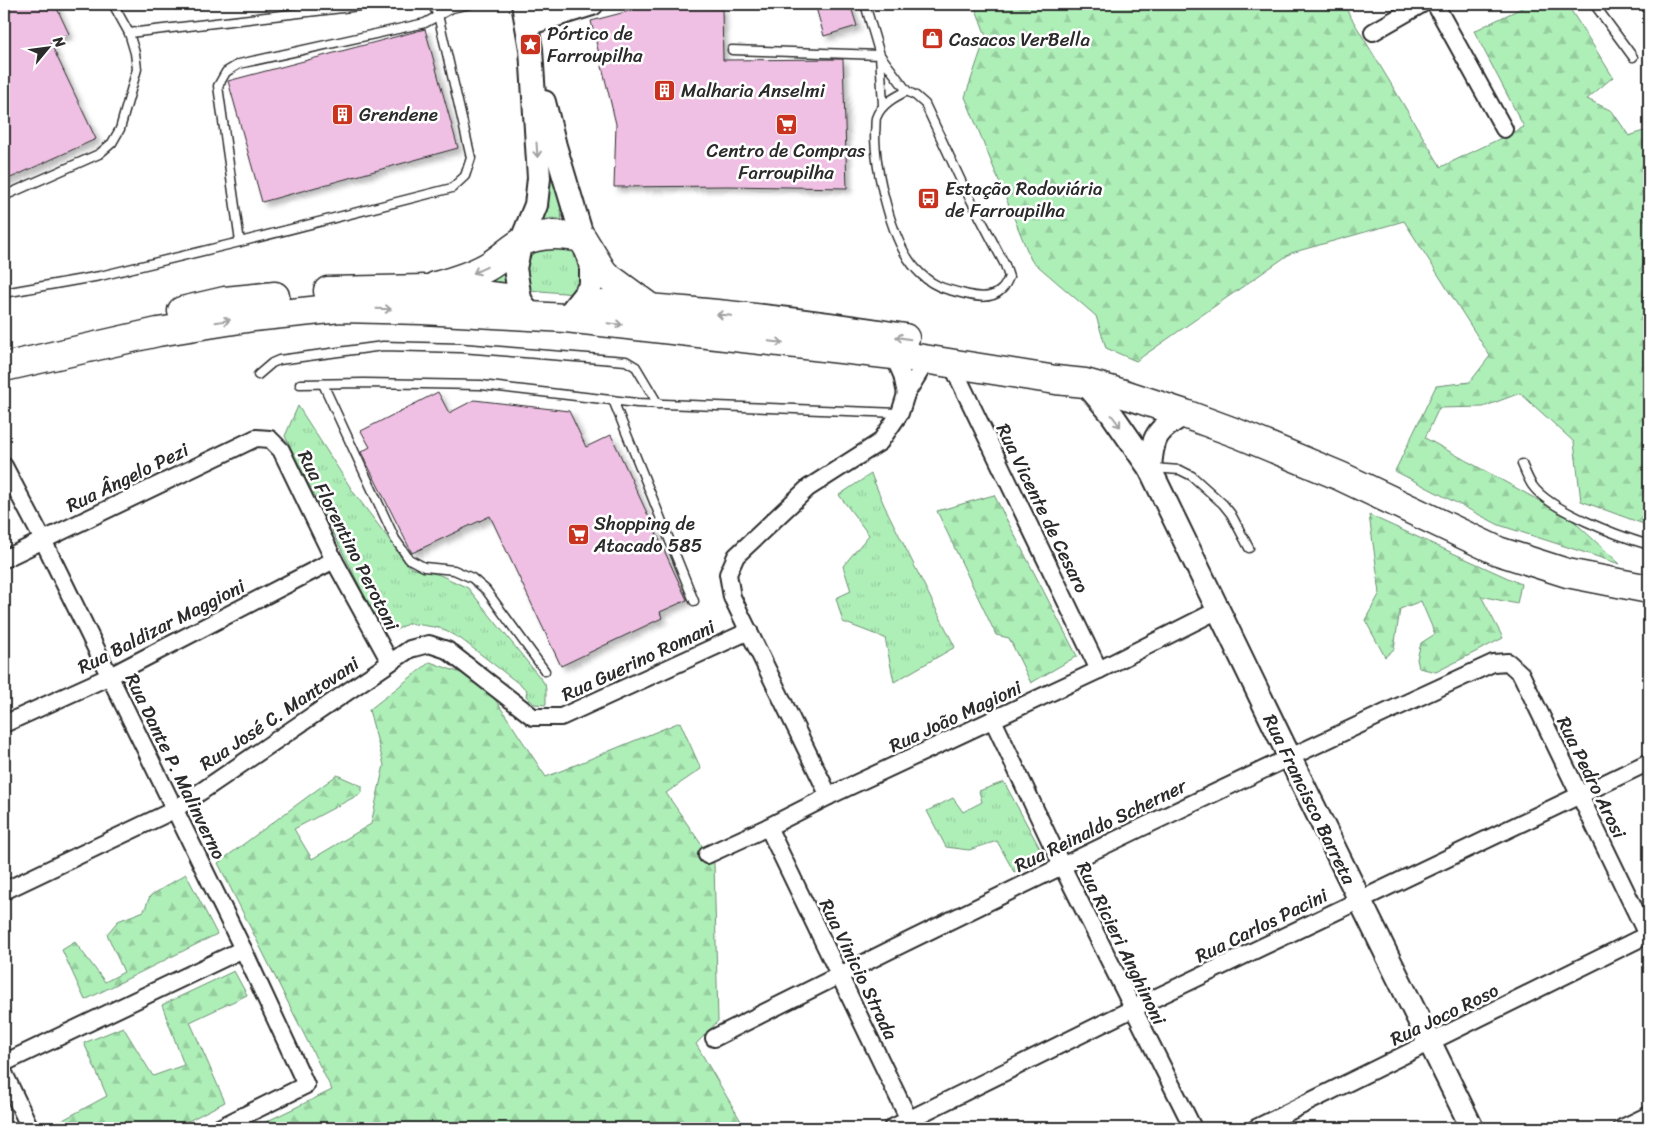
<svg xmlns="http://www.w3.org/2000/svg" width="1653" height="1132" font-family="Sriracha,sans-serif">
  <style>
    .grass { fill: url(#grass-tufts); stroke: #6c8d72 }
    .forest { fill: url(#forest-firs); stroke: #6c8d72 }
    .building { fill: #efc0e3; stroke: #2b2b2b; filter: url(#shadow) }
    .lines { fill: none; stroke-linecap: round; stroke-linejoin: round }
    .lane-casing { stroke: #2b2b2b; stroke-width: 11 }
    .street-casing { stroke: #2b2b2b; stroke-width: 20 }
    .secondary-casing { stroke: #2b2b2b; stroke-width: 26 }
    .highway-casing { stroke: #2b2b2b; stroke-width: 31 }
    .lane { stroke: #fff; stroke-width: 8 }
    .street { stroke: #fff; stroke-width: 16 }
    .secondary { stroke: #fff; stroke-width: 22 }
    .highway { stroke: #fff; stroke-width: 28 }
    .oneway { stroke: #a0a0a0 }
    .labels { text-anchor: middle; stroke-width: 5; stroke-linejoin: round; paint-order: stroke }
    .poi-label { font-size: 19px; fill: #2b2b2b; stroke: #fff; text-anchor: start }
    .street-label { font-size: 19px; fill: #2b2b2b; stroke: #fff }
  </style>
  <defs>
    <pattern id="grass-tufts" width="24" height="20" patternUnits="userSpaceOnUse" patternTransform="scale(1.25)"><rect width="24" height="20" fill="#aeefb8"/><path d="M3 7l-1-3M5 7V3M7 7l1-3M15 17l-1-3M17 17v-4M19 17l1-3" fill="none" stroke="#96cd9e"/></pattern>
    <pattern id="forest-firs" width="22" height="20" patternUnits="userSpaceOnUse" patternTransform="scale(1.25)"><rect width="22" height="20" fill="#aeefb8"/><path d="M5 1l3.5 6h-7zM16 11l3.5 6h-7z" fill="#96cd9e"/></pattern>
    <filter id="shadow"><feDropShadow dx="4.5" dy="4.5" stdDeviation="2.5" flood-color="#0004"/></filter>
  </defs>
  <rect width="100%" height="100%" fill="#fff"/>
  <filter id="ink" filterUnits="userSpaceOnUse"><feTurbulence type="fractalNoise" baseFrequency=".02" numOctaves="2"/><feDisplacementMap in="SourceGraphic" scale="10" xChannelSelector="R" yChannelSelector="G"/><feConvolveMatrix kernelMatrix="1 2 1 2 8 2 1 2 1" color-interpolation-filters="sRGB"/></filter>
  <g filter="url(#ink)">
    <g class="grass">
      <polygon points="548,143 557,182 562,220 552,218 544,220 549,183"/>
      <path d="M554 242 573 247C586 267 589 272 575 294L529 290 524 270 533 252Z"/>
      <polygon points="509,264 509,290 473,286"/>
      <polygon points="298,406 354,493 411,568 440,575 468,588 545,684 546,690 546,705 534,704 526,696 527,690 461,639 440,628 409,623 396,630 388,627 385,617 374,615 285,436"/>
      <polygon points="871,474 884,505 955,647 894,682 885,638 843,622 836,598 851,591 843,566 869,535 839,495"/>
      <polygon points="1004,782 1044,856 1014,872 997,841 969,850 946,847 927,811 953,798 963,812 982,802 979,791"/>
    </g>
    <g class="forest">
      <polygon points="974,4 1343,4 1441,167 1524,127 1474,31 1530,4 1567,4 1613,77 1587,99 1612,111 1629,136 1649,129 1649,526 1581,501 1574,442 1520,393 1483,407 1439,408 1425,438 1569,517 1620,564 1499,525 1395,471 1436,386 1470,382 1490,356 1404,221 1291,253 1136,361 1106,348 1096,316 1031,260 965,97 986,36"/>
      <polygon points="994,495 1077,656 1031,683 1009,638 996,635 937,511"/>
      <polygon points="1369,515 1521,584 1517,604 1481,596 1503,638 1436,672 1419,668 1417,659 1421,643 1435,634 1421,601 1400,609 1394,649 1385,657 1365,620 1380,593"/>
      <polygon points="430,662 483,681 546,777 680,722 701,769 666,793 714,863 718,1021 696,1044 745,1128 253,1128 332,1090 218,863 337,775 362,786 362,793 294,829 312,859 371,824 384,765 369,710"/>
      <polygon points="186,874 217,934 85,1000 62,950 75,942 105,982 124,972 107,934 118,921 144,911 150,896"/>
      <polygon points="234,971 247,995 190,1022 225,1102 175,1128 51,1128 50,1127 107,1096 84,1043 123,1027 153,1076 184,1065 162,1005"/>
    </g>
    <g class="building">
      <polygon points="4,4 55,4 69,34 50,42 96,139 4,181"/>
      <polygon points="815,4 850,4 857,26 824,36"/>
      <polygon points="633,6 722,8 723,60 843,59 847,188 728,186 614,187 616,124 591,21 633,10"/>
      <polygon points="425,29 458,148 262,202 228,81"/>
      <polygon points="438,392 449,413 474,400 569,411 586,447 611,435 687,600 660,612 662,618 561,666 490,516 412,553 361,452 370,447 361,431"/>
    </g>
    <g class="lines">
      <defs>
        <g id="lane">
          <polyline points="1594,4 1633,57"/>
          <polyline points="129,33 377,4"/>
          <polyline points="732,50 880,55 865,4"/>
          <path d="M883 105 880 55 907 91 916 96 925 104 962 183 1005 265 1009 277C1007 281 1005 287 1001 290 992 299 976 297 965 294 944 289 931 286 916 269 891 242 875 169 875 133 876 128 875 122 876 118 881 104 895 97 907 91"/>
          <polyline points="4,196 99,154 112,143 120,129 137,69 135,53 129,33 113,4"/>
          <polyline points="240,242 218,86 226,72 239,64 425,23 452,8 470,4"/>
          <polyline points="4,293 100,276 240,242 452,188 465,176 471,158 438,15 432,4"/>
          <polyline points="258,375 272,363 279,360 383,346 461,348 626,361 636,367 658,404"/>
          <polyline points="300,384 364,383 481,385 637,403 899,413"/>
          <polyline points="323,384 395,539 409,559 424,567 454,570 472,578 486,590 545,671"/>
          <polyline points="613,400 694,601"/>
          <path d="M1522 464C1525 471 1528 479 1532 485 1550 511 1619 536 1649 545"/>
          <polyline points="1152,468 1180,470 1192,476 1223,504 1231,514 1249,548"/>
        </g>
        <g id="street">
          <polyline points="1435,4 1504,129"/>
          <polyline points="1373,32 1422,4"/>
          <polyline points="893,355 902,375 906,394"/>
          <polyline points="951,363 1099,670"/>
          <polyline points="4,466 43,540 243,949 306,1085 219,1128"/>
          <polyline points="4,559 256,438 270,439 281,450 334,560 390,662"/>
          <polyline points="993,720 1062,866 1193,1128"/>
          <polyline points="4,724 110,676 334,560"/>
          <polyline points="829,796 732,597 728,574 736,556 808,488 880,442 900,413 906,394 927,360"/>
          <polyline points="768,827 913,1128"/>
          <polyline points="707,855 768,827 829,796 1099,670 1218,610"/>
          <polyline points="4,891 174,810 410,649 429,644 447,650 533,717 561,717 749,631"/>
          <path d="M714 1038C971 908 1231 783 1493 663L1508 662 1521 674 1649 939"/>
          <polyline points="4,1063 243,949"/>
          <polyline points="4,1073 30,1128"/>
          <polyline points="892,1128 1132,1009 1649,762"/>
          <polyline points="1256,1128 1649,934"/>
          <polyline points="1622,1128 1649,1115"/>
        </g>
        <g id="secondary">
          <polyline points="523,4 531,49 539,178 536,205 521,242 515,268 520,299 530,316"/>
          <polyline points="527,24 592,4"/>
          <polyline points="544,102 555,146 591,266 591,286 566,318"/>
          <polyline points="1085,383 1111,413 1150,469 1289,756 1472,1128"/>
          <path d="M1150 469C1152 436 1157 429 1185 414"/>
        </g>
        <g id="highway">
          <path d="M436 286C454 281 471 276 487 267 498 261 508 251 519 244 537 232 561 234 582 238L604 274 649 307"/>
          <polyline points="328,291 426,289 507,298"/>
          <path d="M602 305C703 311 805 322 905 338"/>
          <polyline points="182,311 225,301 275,296"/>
          <polyline points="4,367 158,332 253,317 340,308 422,310 566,318 911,357 1056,380 1085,383 1124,394 1185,414 1239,434 1340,476 1498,551 1567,573 1649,589"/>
        </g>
      </defs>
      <use href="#lane" class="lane-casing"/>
      <use href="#street" class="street-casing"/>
      <use href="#secondary" class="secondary-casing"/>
      <use href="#highway" class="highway-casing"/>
      <use href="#lane" class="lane"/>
      <use href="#street" class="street"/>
      <use href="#secondary" class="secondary"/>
      <use href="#highway" class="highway"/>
    </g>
    <defs><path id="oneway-shaft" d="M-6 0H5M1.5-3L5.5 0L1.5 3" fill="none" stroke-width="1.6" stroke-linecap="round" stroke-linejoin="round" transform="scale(1.25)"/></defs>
    <g class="oneway">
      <use href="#oneway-shaft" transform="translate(537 150) rotate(86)"/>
      <use href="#oneway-shaft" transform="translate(480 270) rotate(155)"/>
      <use href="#oneway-shaft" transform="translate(384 309) rotate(2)"/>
      <use href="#oneway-shaft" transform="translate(724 315) rotate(-174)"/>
      <use href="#oneway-shaft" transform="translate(223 321) rotate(-9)"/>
      <use href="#oneway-shaft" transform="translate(615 324) rotate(6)"/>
      <use href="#oneway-shaft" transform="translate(903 338) rotate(-171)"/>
      <use href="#oneway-shaft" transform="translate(776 342) rotate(6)"/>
      <use href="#oneway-shaft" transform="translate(1116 421) rotate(53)"/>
    </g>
  </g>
  <defs>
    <symbol id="shop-square" viewBox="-11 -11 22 22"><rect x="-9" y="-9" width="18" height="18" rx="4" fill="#c8321e" stroke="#fff"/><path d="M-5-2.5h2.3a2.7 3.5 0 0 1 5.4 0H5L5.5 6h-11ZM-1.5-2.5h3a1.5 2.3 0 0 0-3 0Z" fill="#fff"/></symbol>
    <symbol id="sight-square" viewBox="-11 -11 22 22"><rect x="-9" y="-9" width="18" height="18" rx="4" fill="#c8321e" stroke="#fff"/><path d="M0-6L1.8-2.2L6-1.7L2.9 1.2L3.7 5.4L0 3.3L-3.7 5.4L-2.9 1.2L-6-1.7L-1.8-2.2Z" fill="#fff"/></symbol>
    <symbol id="building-square" viewBox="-11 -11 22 22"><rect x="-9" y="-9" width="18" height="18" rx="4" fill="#c8321e" stroke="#fff"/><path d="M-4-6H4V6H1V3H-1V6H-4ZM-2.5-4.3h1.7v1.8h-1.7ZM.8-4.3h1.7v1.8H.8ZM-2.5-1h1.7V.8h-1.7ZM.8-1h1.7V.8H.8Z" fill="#fff"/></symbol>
    <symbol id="supermarket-square" viewBox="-11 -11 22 22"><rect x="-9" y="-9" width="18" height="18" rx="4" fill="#c8321e" stroke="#fff"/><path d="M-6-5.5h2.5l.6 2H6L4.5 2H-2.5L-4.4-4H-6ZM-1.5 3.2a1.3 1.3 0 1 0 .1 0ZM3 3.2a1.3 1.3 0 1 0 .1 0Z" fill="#fff"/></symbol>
    <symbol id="bus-square" viewBox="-11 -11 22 22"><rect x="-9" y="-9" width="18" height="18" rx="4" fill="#c8321e" stroke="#fff"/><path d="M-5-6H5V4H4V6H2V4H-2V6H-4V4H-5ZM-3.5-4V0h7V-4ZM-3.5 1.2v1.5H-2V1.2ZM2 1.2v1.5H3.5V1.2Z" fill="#fff"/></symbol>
  </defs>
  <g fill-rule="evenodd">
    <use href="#shop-square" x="920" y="26" width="25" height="25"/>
    <use href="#sight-square" x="518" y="32" width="25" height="25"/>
    <use href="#building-square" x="652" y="78" width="25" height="25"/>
    <use href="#building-square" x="330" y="102" width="25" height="25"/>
    <use href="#supermarket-square" x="774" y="112" width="25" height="25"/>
    <use href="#bus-square" x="916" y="186" width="25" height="25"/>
    <use href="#supermarket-square" x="566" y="522" width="25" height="25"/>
  </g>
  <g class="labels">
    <g class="poi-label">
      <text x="547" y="40">Pórtico de<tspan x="547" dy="22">Farroupilha</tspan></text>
      <text x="949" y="46">Casacos VerBella</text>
      <text x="681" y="97">Malharia Anselmi</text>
      <text x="359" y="121">Grendene</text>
      <text x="786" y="157" text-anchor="middle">Centro de Compras<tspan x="786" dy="22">Farroupilha</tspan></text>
      <text x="945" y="195">Estação Rodoviária<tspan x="945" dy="22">de Farroupilha</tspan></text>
      <text x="594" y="530">Shopping de<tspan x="594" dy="22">Atacado 585</tspan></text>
    </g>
    <g class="street-label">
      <text transform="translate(127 477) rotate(-26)" y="7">Rua Ângelo Pezi</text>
      <text transform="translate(1043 508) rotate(64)" y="7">Rua Vicente de Cesaro</text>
      <text transform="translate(349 540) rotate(63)" y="7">Rua Florentino Perotoni</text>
      <text transform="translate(161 626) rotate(-27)" y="7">Rua Baldizar Maggioni</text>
      <text transform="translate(638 660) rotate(-25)" y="7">Rua Guerino Romani</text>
      <text transform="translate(279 713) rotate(-34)" y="7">Rua José C. Mantovani</text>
      <text transform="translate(955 716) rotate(-25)" y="7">Rua João Magioni</text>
      <text transform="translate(176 766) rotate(64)" y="7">Rua Dante P. Malinverno</text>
      <text transform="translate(1592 777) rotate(64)" y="7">Rua Pedro Arosi</text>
      <text transform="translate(1310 799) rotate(64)" y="7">Rua Francisco Barreta</text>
      <text transform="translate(1100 825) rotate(-26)" y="7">Rua Reinaldo Scherner</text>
      <text transform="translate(1261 925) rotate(-26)" y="7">Rua Carlos Pacini</text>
      <text transform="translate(1122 943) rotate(64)" y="7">Rua Ricieri Anghinoni</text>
      <text transform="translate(859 969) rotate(64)" y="7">Rua Vinicio Strada</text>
      <text transform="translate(1444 1014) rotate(-26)" y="7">Rua Joco Roso</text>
    </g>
  </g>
  <rect width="1653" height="1132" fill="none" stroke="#fff" stroke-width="20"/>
  <rect x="10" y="10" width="1633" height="1112" fill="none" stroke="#2b2b2b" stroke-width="2" filter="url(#ink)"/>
  <g transform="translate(48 48) rotate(61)" stroke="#ffffff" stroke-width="4" paint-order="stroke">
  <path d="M0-4L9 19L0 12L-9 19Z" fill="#2b2b2b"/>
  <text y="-8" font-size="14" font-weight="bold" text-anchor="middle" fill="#2b2b2b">N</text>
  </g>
</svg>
